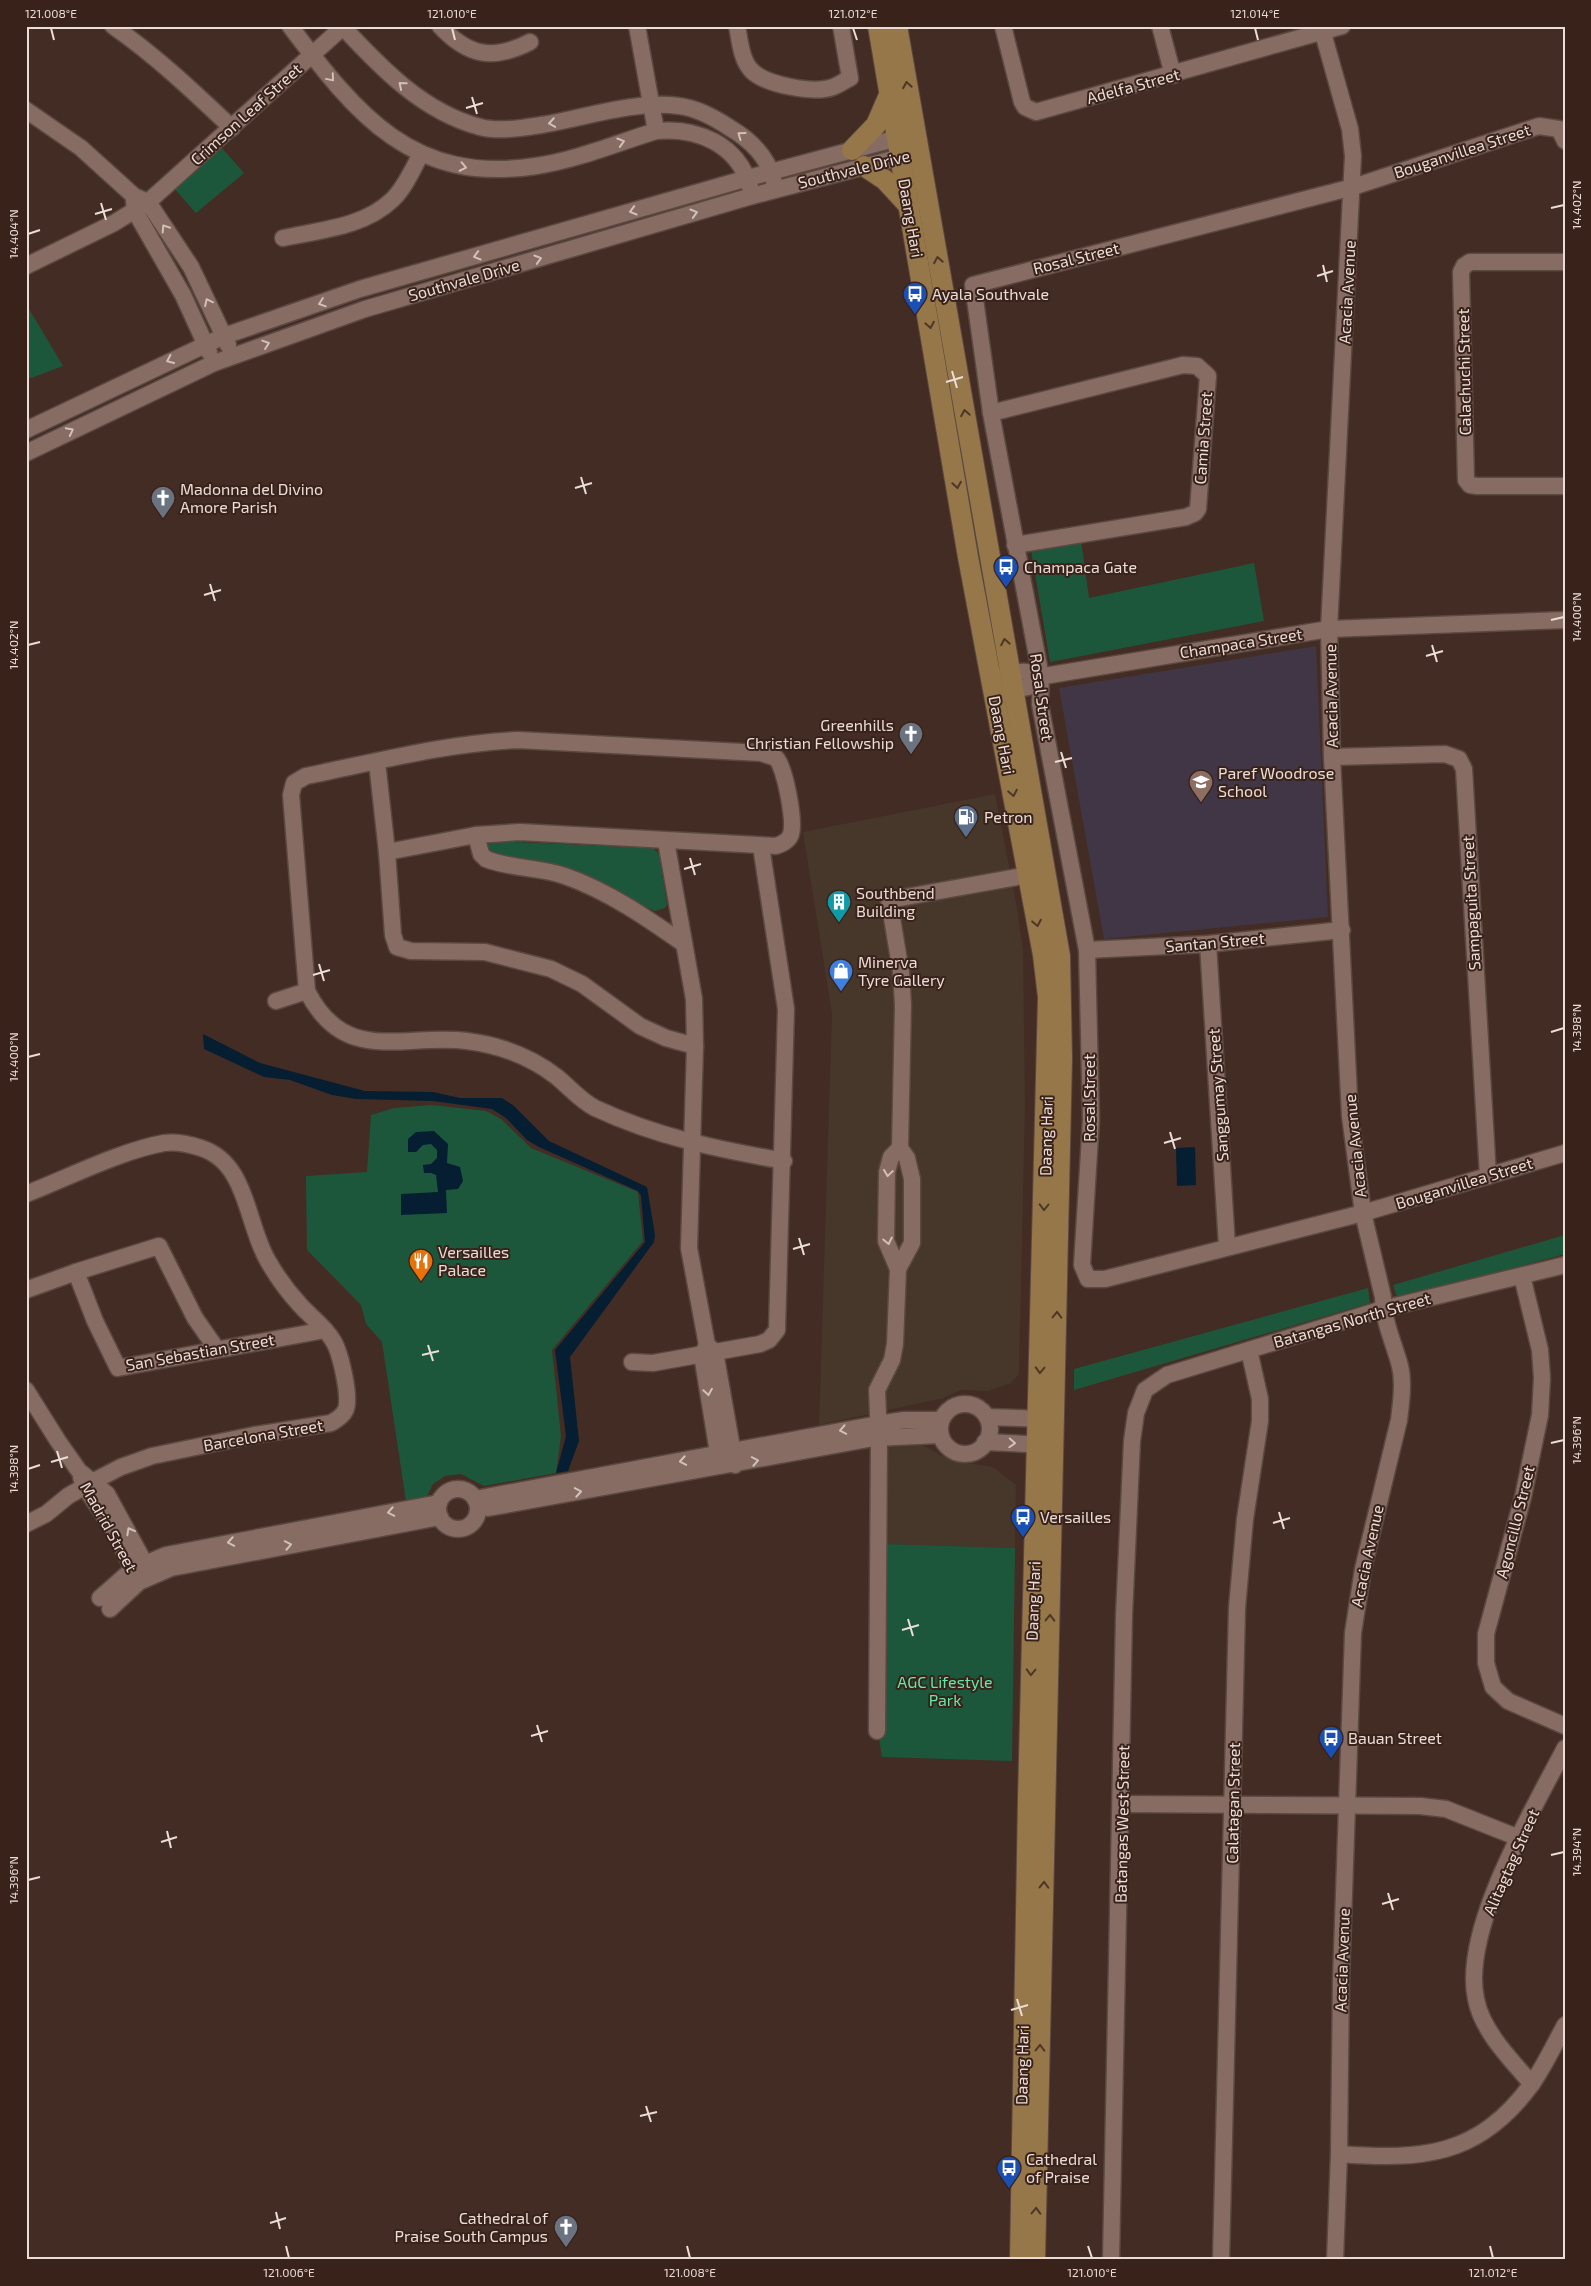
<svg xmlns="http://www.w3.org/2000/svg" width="1591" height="2286" font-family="'Exo 2',sans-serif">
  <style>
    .commercial { fill: #46372a }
    .education { fill: #403645 }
    .green { fill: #1d573b }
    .water { fill: #051e32 }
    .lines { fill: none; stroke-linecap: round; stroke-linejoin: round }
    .minor-casing { stroke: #5b4841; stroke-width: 19 }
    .major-casing { stroke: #5b4841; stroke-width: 22 }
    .minor { stroke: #866c62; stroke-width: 16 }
    .major { stroke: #957749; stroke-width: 20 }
    .oneway { stroke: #d2c0b9 }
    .oneway2 { stroke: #4f3726 }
    .ticks { fill: none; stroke: #ebdcd6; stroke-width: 2 }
    .labels { text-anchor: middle; stroke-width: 4; stroke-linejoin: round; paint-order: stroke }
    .street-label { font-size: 16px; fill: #ebdcd6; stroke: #38221a }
    .poi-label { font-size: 16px; fill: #ebdcd6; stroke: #38221a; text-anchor: start }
    .park-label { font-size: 16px; fill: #62e9a8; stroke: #38221a }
    .neatline { fill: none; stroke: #ebdcd6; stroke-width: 2 }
    .ticks-label { font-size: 12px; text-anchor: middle; fill: #ebdcd6 }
  </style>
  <rect width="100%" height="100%" fill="#432c24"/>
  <g class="commercial">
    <polygon points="995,794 1017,908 1023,949 1025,1105 1019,1374 1011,1383 987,1391 961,1390 943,1398 819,1425 832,1014 803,832"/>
    <polygon points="886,1445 922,1445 942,1456 959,1462 993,1467 1016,1485 1015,1548 885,1544"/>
  </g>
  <polygon class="education" points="1316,646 1328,917 1104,939 1059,688"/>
  <g class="green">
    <polygon points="221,147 244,173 196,213 173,187"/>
    <polygon points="26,304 63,366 26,380"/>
    <polygon points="1081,540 1089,598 1254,563 1264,621 1050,662 1031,550"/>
    <path d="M493 841 653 848 659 854 667 904 665 908 655 911C626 900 602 880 572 871 545 862 516 860 489 851L487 845Z"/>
    <polygon points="432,1105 486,1111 501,1119 531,1148 638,1192 643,1241 552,1350 561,1436 556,1473 484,1486 461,1474 445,1476 433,1484 426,1498 406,1501 382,1342 366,1324 361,1305 307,1250 306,1176 367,1172 371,1115 394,1108"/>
    <polygon points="1565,1235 1565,1254 1398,1300 1393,1285"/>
    <polygon points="1368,1288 1370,1303 1074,1390 1074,1369"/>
    <polygon points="885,1544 1015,1548 1012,1761 882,1757 876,1719"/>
  </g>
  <g class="water">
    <polygon points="203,1034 260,1063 365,1091 433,1092 460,1098 502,1098 514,1106 549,1141 647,1187 655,1235 654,1242 570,1357 579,1441 568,1471 556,1473 566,1436 555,1350 645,1242 641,1196 638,1191 539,1147 527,1140 506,1118 492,1109 433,1101 356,1099 332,1095 290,1080 264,1077 204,1049"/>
    <polygon points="434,1131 448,1144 447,1163 460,1167 463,1181 458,1189 446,1190 447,1213 401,1215 401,1194 438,1192 436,1175 431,1173 424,1173 423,1165 431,1164 437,1158 437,1150 431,1144 423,1145 416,1152 408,1152 408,1139 416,1132"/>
    <polygon points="1195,1147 1196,1185 1177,1186 1176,1148"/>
  </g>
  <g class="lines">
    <defs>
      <g id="minor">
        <path d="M113 26C156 56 194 92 232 128"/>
        <path d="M290 26C357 115 413 185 536 166 577 160 617 143 656 131 697 127 738 144 750 187"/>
        <path d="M342 26C381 68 423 112 480 127 499 132 522 128 541 125 584 118 635 100 679 106 697 108 715 118 730 128 752 141 768 157 774 182"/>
        <path d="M440 26C468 56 493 61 530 42"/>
        <polyline points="637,26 656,131"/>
        <path d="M737 26C740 41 741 59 751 70 765 85 814 94 833 87 839 85 844 81 850 78L841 26"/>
        <polyline points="1003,26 1022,102 1025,107 1036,112 1342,26"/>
        <polyline points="1160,26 1173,75"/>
        <path d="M1321 26 1350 129 1353 156 1329 629 1332 757 1350 1116 1363 1213 1383 1297C1383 1321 1394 1343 1400 1366 1404 1383 1401 1403 1399 1420L1363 1569 1353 1633 1341 1980 1339 2154 1335 2260"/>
        <polyline points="26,110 81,148 134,196 148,202 191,267 228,345"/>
        <polyline points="1565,141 1559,129 1539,126 1353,187 973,285 991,413 1041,677 1040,704 1087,950 1091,1120 1082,1265 1088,1279 1105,1279 1363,1213 1565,1153"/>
        <polyline points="134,201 135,211 183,295 209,352"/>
        <path d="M283 238C320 230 364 227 392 200 405 188 413 168 421 154"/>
        <polyline points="1565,262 1470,262 1464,266 1461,272 1466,480 1470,485 1477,486 1565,486"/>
        <polyline points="26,266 114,223 148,202 344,26"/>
        <polyline points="991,413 1183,365 1197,366 1208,376 1198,509 1195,513 1186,517 1015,545"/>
        <polyline points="26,430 224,336 360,289 748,178 909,135"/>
        <polyline points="26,453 214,363 365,309 752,196 912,154"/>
        <path d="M1000 677C1013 674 1027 667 1038 677"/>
        <polyline points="1003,692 1028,687 1038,677 1329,629 1565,620"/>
        <polyline points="1332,757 1445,754 1459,759 1464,769 1488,1176"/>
        <polyline points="377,762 387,852 393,935 397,947 411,951 485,952 551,969 582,984 640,1026 666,1038 695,1046"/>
        <path d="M476 835 481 854 486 859C511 869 540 867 565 876 608 891 647 918 684 944"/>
        <polyline points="666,841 694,999 695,1046 689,1248 707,1345 715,1352 735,1465"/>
        <path d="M387 852 476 835 520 832 776 846C782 844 789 841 791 834 795 821 785 767 776 758L761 753 518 740C446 743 376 762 306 776L294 783 291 795 307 991C345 1066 402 1033 467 1041 499 1045 531 1057 557 1077 569 1087 581 1101 595 1108 657 1137 717 1149 784 1161"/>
        <polyline points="1208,944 1227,1246"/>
        <polyline points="1087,950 1208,944 1342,930"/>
        <polyline points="276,1001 307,991"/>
        <path d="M26 1194C67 1178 123 1150 164 1143 177 1141 189 1144 201 1148 248 1163 246 1224 268 1261 277 1277 288 1292 301 1306 311 1317 324 1326 332 1339 340 1350 352 1400 345 1411 342 1417 336 1420 331 1423L254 1435 152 1456 121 1467 94 1481 68 1496 46 1514 26 1524"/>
        <polyline points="898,1269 912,1243 912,1179 907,1158 900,1148 903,1005 901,972 889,900 1028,875"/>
        <polyline points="76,1272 95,1321 118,1368 325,1330"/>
        <polyline points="1522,1276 1540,1350 1542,1378 1540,1415 1523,1497 1486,1634 1486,1663 1493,1687 1508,1701 1565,1726"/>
        <polyline points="26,1290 76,1272 159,1246 195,1318 216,1348"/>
        <polyline points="706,1347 702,1355 720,1465"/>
        <polyline points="632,1362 653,1363 760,1344 769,1340 777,1330 786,1009 761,846"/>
        <polyline points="26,1390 58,1441 79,1471 107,1494 149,1571"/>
        <circle cx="965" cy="1429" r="25"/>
        <polyline points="987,1417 1049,1419"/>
        <polyline points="985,1442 1048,1445"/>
        <polyline points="81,1477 84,1486 114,1530 137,1578"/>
        <circle cx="458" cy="1509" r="20"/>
        <polyline points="475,1499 878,1424 904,1420 941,1420"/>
        <polyline points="488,1508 874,1438 940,1435"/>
        <polyline points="100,1598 133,1569 166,1555 439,1503"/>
        <polyline points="110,1609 139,1582 171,1568 440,1517"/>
        <polyline points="877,1731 879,1438 877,1390 892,1360 895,1344 898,1269 886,1241 887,1172 891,1157 900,1148"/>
        <polyline points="1122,1804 1420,1806 1446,1809 1519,1838"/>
        <path d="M1532 2084C1511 2060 1482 2031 1476 1999 1461 1930 1533 1810 1565 1748"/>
        <path d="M1339 2154C1422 2160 1478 2157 1531 2085 1544 2067 1554 2045 1565 2025"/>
        <polyline points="1111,2260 1124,1616 1132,1441 1136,1413 1145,1390 1167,1375 1383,1309 1565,1265"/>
        <polyline points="1221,2260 1237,1608 1245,1519 1260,1421 1260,1399 1249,1350"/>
      </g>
      <g id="major">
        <polyline points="878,26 968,557 1043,955 1048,997 1028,1798 1020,2260"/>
        <polyline points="897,26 1060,956 1062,1058 1035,2260"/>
        <polyline points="852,150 876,125 889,95"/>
        <polyline points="864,166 885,180 909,206"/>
      </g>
    </defs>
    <use href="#minor" class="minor-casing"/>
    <use href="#major" class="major-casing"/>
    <use href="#minor" class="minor"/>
    <use href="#major" class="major"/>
  </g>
  <defs><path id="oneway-chevron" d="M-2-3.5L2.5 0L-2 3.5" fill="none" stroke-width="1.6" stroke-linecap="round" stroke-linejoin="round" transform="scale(1.25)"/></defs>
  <g class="oneway">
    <use href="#oneway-chevron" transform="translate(331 78) rotate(50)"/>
    <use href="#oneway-chevron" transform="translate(402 85) rotate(-140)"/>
    <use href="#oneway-chevron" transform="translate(552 123) rotate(171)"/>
    <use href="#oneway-chevron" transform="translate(741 135) rotate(-144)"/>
    <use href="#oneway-chevron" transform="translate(621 142) rotate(-17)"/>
    <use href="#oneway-chevron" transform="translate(463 167) rotate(12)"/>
    <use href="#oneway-chevron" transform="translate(633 211) rotate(164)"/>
    <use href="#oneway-chevron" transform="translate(694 213) rotate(-16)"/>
    <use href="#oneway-chevron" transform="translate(165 228) rotate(-123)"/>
    <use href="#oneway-chevron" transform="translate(477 256) rotate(164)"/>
    <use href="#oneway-chevron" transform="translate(538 259) rotate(-16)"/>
    <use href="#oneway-chevron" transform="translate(208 302) rotate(-116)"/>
    <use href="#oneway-chevron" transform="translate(322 303) rotate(161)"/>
    <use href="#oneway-chevron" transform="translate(266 344) rotate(-19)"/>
    <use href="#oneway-chevron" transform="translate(170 360) rotate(155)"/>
    <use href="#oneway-chevron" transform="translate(70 431) rotate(-27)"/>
    <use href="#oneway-chevron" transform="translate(888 1173) rotate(98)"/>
    <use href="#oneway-chevron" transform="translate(888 1241) rotate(78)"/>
    <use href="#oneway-chevron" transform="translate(708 1392) rotate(81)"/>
    <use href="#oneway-chevron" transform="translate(843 1430) rotate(169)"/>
    <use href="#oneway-chevron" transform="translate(1012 1443) rotate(3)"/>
    <use href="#oneway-chevron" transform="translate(683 1461) rotate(170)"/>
    <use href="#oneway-chevron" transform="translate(755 1461) rotate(-11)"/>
    <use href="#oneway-chevron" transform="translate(578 1492) rotate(-10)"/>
    <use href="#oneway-chevron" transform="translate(391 1512) rotate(169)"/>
    <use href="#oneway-chevron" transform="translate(130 1531) rotate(-118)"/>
    <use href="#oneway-chevron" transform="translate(231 1542) rotate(170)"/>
    <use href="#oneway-chevron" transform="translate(288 1545) rotate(-11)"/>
  </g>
  <g class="oneway2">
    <use href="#oneway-chevron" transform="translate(907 85) rotate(-100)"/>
    <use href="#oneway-chevron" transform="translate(938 260) rotate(-100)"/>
    <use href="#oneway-chevron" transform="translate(930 325) rotate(80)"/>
    <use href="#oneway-chevron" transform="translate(965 413) rotate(-100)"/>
    <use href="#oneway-chevron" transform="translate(957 485) rotate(81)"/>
    <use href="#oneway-chevron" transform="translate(1005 642) rotate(-100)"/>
    <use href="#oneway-chevron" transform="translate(1013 793) rotate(79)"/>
    <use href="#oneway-chevron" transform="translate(1037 923) rotate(79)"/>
    <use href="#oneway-chevron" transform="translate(1044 1207) rotate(91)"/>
    <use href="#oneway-chevron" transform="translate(1057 1315) rotate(-89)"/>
    <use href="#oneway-chevron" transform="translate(1040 1370) rotate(92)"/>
    <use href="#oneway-chevron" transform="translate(1050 1618) rotate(-89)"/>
    <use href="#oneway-chevron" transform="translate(1031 1672) rotate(92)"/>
    <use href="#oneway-chevron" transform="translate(1044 1885) rotate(-89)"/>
    <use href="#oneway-chevron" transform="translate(1040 2048) rotate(-89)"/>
    <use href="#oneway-chevron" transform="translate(1036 2211) rotate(-88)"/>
  </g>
  <path class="ticks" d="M51 28 54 40M452 28 455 40M853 28 857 40M1255 28 1258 40M472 97 477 114M466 108 483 103M101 203 106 220M1551 208 1564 205M95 214 112 209M28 234 40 230M1323 265 1327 282M1317 276 1333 271M952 371 957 388M946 382 963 377M581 477 586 494M575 488 592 483M210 584 215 601M204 595 221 590M1551 620 1564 617M28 645 40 642M1432 645 1437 662M1426 656 1443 651M1061 752 1066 768M1055 762 1072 758M690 858 695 875M684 869 701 864M319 964 324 981M313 975 330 970M1551 1032 1564 1028M28 1057 40 1054M1170 1132 1175 1149M1164 1143 1181 1138M799 1238 804 1255M793 1249 810 1244M428 1345 433 1361M422 1355 439 1351M1551 1443 1564 1440M57 1451 62 1468M51 1462 68 1457M28 1469 40 1465M1279 1512 1284 1529M1273 1523 1290 1518M908 1619 913 1636M902 1630 919 1625M537 1725 542 1742M531 1736 548 1731M167 1831 171 1848M161 1842 177 1837M1551 1855 1564 1852M28 1880 40 1877M1388 1893 1393 1910M1382 1904 1399 1899M1017 1999 1022 2016M1011 2010 1028 2005M646 2106 651 2122M640 2116 657 2112M276 2212 280 2229M270 2223 286 2218M286 2246 289 2258M687 2246 690 2258M1088 2246 1092 2258M1490 2246 1493 2258"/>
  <defs>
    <symbol id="bus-pin" viewBox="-11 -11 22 30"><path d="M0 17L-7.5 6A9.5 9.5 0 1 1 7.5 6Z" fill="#1a4fb4" stroke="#38221a"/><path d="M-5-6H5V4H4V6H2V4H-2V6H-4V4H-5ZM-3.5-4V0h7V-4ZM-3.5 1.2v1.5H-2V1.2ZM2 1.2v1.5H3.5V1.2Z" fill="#fff"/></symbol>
    <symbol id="church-pin" viewBox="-11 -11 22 30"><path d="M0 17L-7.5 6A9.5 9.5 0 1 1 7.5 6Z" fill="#6b7280" stroke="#38221a"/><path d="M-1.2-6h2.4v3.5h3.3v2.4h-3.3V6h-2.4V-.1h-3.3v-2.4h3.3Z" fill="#fff"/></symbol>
    <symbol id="school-pin" viewBox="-11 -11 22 30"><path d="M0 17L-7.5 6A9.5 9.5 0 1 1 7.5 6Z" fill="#8d6e63" stroke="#38221a"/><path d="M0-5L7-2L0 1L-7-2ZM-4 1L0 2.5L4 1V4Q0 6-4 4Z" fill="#fff"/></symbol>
    <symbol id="fuel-pin" viewBox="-11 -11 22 30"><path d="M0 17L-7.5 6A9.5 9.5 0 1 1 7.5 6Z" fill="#5c6f8a" stroke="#38221a"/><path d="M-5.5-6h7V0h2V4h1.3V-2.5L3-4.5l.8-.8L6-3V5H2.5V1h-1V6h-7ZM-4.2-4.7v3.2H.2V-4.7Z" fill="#fff"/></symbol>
    <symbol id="building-pin" viewBox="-11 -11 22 30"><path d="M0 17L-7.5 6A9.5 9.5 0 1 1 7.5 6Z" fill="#0f9aa8" stroke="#38221a"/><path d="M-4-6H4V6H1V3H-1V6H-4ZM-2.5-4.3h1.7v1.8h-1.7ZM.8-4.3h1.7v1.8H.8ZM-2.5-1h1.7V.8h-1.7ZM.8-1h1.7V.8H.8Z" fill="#fff"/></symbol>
    <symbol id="shop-pin" viewBox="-11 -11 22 30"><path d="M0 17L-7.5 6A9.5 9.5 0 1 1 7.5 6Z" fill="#3f7fe0" stroke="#38221a"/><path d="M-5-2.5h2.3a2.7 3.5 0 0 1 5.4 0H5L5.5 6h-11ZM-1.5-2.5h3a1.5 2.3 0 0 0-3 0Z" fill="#fff"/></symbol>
    <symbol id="restaurant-pin" viewBox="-11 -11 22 30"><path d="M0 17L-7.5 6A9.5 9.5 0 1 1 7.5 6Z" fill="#e8710a" stroke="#38221a"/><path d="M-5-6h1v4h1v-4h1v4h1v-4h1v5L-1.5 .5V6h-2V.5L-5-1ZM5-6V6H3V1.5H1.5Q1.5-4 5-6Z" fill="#fff"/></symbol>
  </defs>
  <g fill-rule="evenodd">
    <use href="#bus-pin" x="901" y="280" width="28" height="38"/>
    <use href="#church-pin" x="149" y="484" width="28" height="38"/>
    <use href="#bus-pin" x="992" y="553" width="28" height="38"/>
    <use href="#church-pin" x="897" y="720" width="28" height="38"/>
    <use href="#school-pin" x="1187" y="768" width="28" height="38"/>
    <use href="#fuel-pin" x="952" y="803" width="28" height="38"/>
    <use href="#building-pin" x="825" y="888" width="28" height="38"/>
    <use href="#shop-pin" x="827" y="957" width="28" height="38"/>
    <use href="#restaurant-pin" x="407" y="1247" width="28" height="38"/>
    <use href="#bus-pin" x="1009" y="1503" width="28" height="38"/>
    <use href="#bus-pin" x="1317" y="1724" width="28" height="38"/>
    <use href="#bus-pin" x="995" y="2154" width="28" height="38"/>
    <use href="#church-pin" x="552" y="2213" width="28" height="38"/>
  </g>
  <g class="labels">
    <g class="street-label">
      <text transform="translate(1133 86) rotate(-15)" y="6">Adelfa Street</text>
      <text transform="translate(246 114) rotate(-42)" y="6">Crimson Leaf Street</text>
      <text transform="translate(1462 151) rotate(-18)" y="6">Bouganvillea Street</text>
      <text transform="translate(854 169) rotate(-14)" y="6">Southvale Drive</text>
      <text transform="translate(911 218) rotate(80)" y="6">Daang Hari</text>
      <text transform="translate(1076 258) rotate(-14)" y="6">Rosal Street</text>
      <text transform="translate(464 280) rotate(-16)" y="6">Southvale Drive</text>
      <text transform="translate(1347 292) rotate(-87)" y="6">Acacia Avenue</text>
      <text transform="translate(1464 372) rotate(-91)" y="6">Calachuchi Street</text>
      <text transform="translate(1203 438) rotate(-86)" y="6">Camia Street</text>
      <text transform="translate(1241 643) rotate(-9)" y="6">Champaca Street</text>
      <text transform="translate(1331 696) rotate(-91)" y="6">Acacia Avenue</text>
      <text transform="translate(1042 697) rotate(82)" y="6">Rosal Street</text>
      <text transform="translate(1002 735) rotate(79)" y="6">Daang Hari</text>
      <text transform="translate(1471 903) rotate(-93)" y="6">Sampaguita Street</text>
      <text transform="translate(1215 942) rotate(-5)" y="6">Santan Street</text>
      <text transform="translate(1218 1095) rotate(-94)" y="6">Sanggumay Street</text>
      <text transform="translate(1089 1098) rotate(-90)" y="6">Rosal Street</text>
      <text transform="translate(1046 1136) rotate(-89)" y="6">Daang Hari</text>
      <text transform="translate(1355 1146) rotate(-96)" y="6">Acacia Avenue</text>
      <text transform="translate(1464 1183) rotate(-17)" y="6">Bouganvillea Street</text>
      <text transform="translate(1352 1320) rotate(-16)" y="6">Batangas North Street</text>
      <text transform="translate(200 1352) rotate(-10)" y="6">San Sebastian Street</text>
      <text transform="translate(263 1435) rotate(-10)" y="6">Barcelona Street</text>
      <text transform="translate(1515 1522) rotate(-76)" y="6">Agoncillo Street</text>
      <text transform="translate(109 1527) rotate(61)" y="6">Madrid Street</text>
      <text transform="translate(1367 1556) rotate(-78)" y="6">Acacia Avenue</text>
      <text transform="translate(1033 1601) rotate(-88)" y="6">Daang Hari</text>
      <text transform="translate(1233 1803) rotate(-89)" y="6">Calatagan Street</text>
      <text transform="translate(1122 1824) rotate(-89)" y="6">Batangas West Street</text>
      <text transform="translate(1511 1862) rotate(-66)" y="6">Alitagtag Street</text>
      <text transform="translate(1342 1960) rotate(-88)" y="6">Acacia Avenue</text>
      <text transform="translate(1022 2065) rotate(-89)" y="6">Daang Hari</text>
    </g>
    <g class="poi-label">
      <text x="932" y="300">Ayala Southvale</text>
      <text x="180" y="495">Madonna del Divino<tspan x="180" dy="18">Amore Parish</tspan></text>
      <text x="1024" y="573">Champaca Gate</text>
      <text x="894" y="731" text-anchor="end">Greenhills<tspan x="894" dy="18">Christian Fellowship</tspan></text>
      <text x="1218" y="779">Paref Woodrose<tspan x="1218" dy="18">School</tspan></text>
      <text x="984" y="823">Petron</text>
      <text x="856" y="899">Southbend<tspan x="856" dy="18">Building</tspan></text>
      <text x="858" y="968">Minerva<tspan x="858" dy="18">Tyre Gallery</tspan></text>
      <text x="438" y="1258">Versailles<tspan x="438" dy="18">Palace</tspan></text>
      <text x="1040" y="1523">Versailles</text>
      <text x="1348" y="1744">Bauan Street</text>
      <text x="1026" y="2165">Cathedral<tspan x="1026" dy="18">of Praise</tspan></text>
      <text x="548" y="2224" text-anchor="end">Cathedral of<tspan x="548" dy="18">Praise South Campus</tspan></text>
    </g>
    <g class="park-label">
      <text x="945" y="1688">AGC Lifestyle<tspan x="945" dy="18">Park</tspan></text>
    </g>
  </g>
  <rect width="1591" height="2286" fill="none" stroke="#38221a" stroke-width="55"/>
  <rect x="28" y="28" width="1536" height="2230" class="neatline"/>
  <g class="ticks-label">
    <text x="51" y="18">121.008°E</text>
    <text x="452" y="18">121.010°E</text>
    <text x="853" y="18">121.012°E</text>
    <text x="1255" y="18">121.014°E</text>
    <text transform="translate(1577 205) rotate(-90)" y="4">14.402°N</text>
    <text transform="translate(14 234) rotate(-90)" y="4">14.404°N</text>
    <text transform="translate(1577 617) rotate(-90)" y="4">14.400°N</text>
    <text transform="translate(14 645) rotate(-90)" y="4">14.402°N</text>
    <text transform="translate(1577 1028) rotate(-90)" y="4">14.398°N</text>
    <text transform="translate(14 1057) rotate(-90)" y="4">14.400°N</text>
    <text transform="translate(1577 1440) rotate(-90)" y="4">14.396°N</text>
    <text transform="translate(14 1469) rotate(-90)" y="4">14.398°N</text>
    <text transform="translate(1577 1852) rotate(-90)" y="4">14.394°N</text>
    <text transform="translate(14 1880) rotate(-90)" y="4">14.396°N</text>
    <text x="289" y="2277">121.006°E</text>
    <text x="690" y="2277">121.008°E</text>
    <text x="1092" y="2277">121.010°E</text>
    <text x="1493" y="2277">121.012°E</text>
  </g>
</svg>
